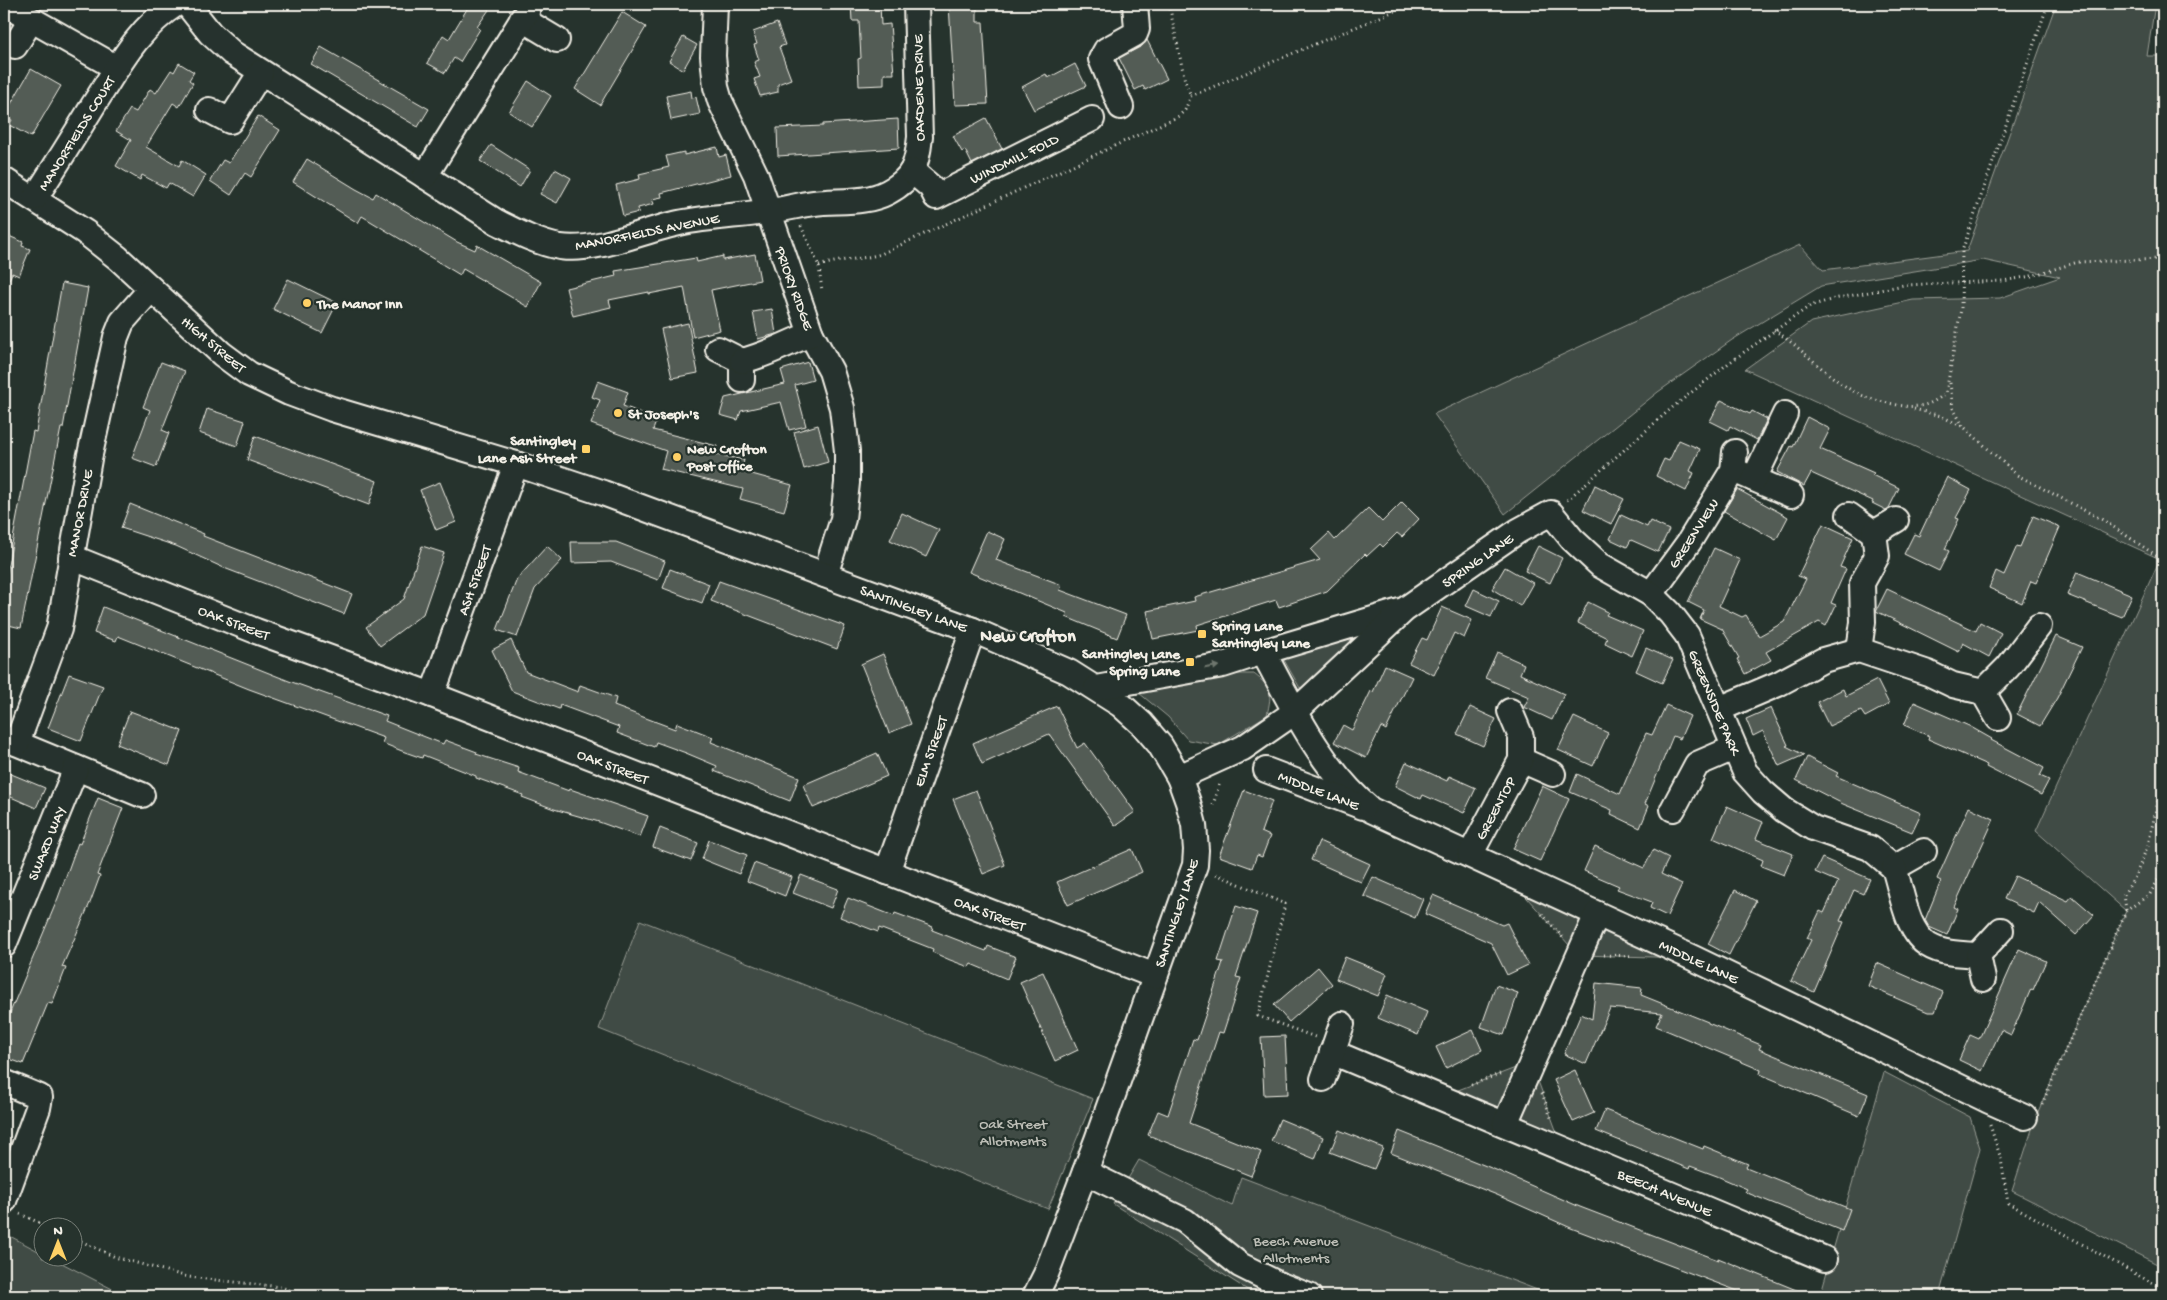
<svg xmlns="http://www.w3.org/2000/svg" width="2167" height="1300" font-family="'Gochi Hand',sans-serif">
  <style>
    .green { fill: #414b45; stroke: #9a9e96 }
    .building { fill: #525c55; stroke: #f4f1e8 }
    .lines { fill: none; stroke-linecap: round; stroke-linejoin: round }
    .minor-casing { stroke: #f4f1e8; stroke-width: 28 }
    .path { stroke: #f4f1e8; stroke-width: 3; stroke-dasharray: 1 4; stroke-linecap: butt }
    .minor { stroke: #26332d; stroke-width: 24 }
    .oneway { fill: #6e766e }
    .poi-dot { fill: #ffd166; stroke: #26332d; stroke-width: 2 }
    .labels { text-anchor: middle; stroke-width: 4.5; stroke-linejoin: round; paint-order: stroke }
    .street-label { font-size: 15px; fill: #f4f1e8; stroke: #26332d }
    .poi-label { font-size: 15px; font-weight: bold; fill: #f4f1e8; stroke: #26332d; text-anchor: start }
    .park-label { font-size: 15px; fill: #bebfb7; stroke: #26332d }
    .quarter-label { font-size: 18px; font-weight: bold; fill: #f4f1e8; stroke: #26332d }
  </style>
  <rect width="100%" height="100%" fill="#26332d"/>
  <filter id="ink" filterUnits="userSpaceOnUse"><feTurbulence type="fractalNoise" baseFrequency=".02" numOctaves="2"/><feDisplacementMap in="SourceGraphic" scale="10" xChannelSelector="R" yChannelSelector="G"/><feConvolveMatrix kernelMatrix="1 2 1 2 8 2 1 2 1" color-interpolation-filters="sRGB"/></filter>
  <g filter="url(#ink)">
    <g class="green">
      <polygon points="2056,4 2155,4 2147,56 2163,56 2163,1267 2012,1191 2037,1114 2126,911 2036,831 2160,559 1745,369 1811,322 1913,300 2000,298 2060,277 1983,260 1821,286 1732,340 1658,392 1505,514 1434,414 1800,245 1823,270 1967,251"/>
      <path d="M1345 635 1354 640C1344 656 1318 682 1300 688L1284 660 1290 653Z"/>
      <path d="M1231 674H1254C1272 688 1272 692 1267 715L1218 745 1188 740 1168 717 1139 693Z"/>
      <polygon points="1502,870 1693,958 1578,955"/>
      <polygon points="640,920 1093,1099 1048,1209 599,1029"/>
      <polygon points="1531,1062 1563,1149 1440,1097"/>
      <polygon points="1884,1072 1970,1117 1980,1148 1939,1296 1820,1296"/>
      <polygon points="1139,1160 1232,1206 1241,1177 1553,1296 1257,1296 1113,1204"/>
      <polygon points="4,1233 42,1253 42,1258 52,1258 126,1296 4,1296"/>
    </g>
    <g class="building">
      <polygon points="470,4 493,4 477,27 480,29 460,62 454,58 445,73 427,63 443,35 449,39"/>
      <polygon points="851,4 880,4 881,25 890,24 894,74 884,74 884,85 859,86 858,59 861,58 859,21 852,21"/>
      <polygon points="949,4 977,4 977,22 983,22 988,104 955,105"/>
      <polygon points="622,12 646,27 600,105 575,89"/>
      <polygon points="777,23 785,45 779,47 791,79 778,84 778,92 760,96 754,79 760,77 754,62 759,60 754,45 757,44 753,32"/>
      <polygon points="683,37 697,45 683,70 669,61"/>
      <polygon points="1147,40 1167,79 1145,90 1143,86 1135,90 1119,58 1142,46"/>
      <polygon points="321,47 429,109 418,127 311,64"/>
      <polygon points="179,63 194,72 189,80 193,83 179,107 173,103 146,147 179,166 182,160 206,175 193,197 169,183 166,188 142,175 140,180 116,166 131,140 116,131 130,109 136,112 150,89 156,93 171,70 174,72"/>
      <polygon points="1075,64 1086,86 1034,110 1022,87 1046,74 1048,78"/>
      <polygon points="31,69 61,86 31,137 9,125 12,120 4,116"/>
      <polygon points="528,81 551,96 532,127 509,112"/>
      <polygon points="691,91 692,98 696,97 700,114 671,120 666,96"/>
      <polygon points="258,116 280,130 251,177 245,173 231,195 210,181 223,160 229,163"/>
      <polygon points="986,118 1002,149 972,164 965,150 962,152 953,136"/>
      <polygon points="898,119 899,148 778,156 777,128 823,126 823,124"/>
      <polygon points="491,145 530,170 520,187 480,161"/>
      <polygon points="717,147 719,157 726,155 731,175 661,193 662,197 652,199 654,204 638,208 639,212 623,216 616,185 640,179 639,174 669,167 666,156 684,152 684,155"/>
      <polygon points="307,159 356,189 373,198 376,193 457,242 475,250 477,245 541,282 528,307 463,269 460,275 362,216 358,223 293,182"/>
      <polygon points="555,169 571,178 557,203 540,194"/>
      <polygon points="4,234 23,242 22,246 30,249 19,276 12,273 5,289 4,289"/>
      <polygon points="755,254 760,280 711,290 720,330 693,337 684,287 649,294 649,292 609,300 611,307 573,316 566,288 616,276 615,271 696,258 697,262 723,256 723,260"/>
      <polygon points="288,279 337,303 322,333 273,309"/>
      <polygon points="62,283 88,288 63,428 61,428 21,628 4,624 4,587 33,431 36,432"/>
      <polygon points="772,309 776,334 758,339 753,312"/>
      <polygon points="688,323 698,373 672,378 661,329"/>
      <polygon points="161,362 185,371 162,430 169,433 156,467 132,458 150,410 143,407"/>
      <polygon points="808,362 813,380 795,385 806,426 789,430 781,402 741,411 738,420 720,415 725,398 785,384 781,370"/>
      <polygon points="598,381 628,392 623,406 657,419 653,430 717,446 715,454 744,460 741,471 792,485 784,511 740,499 743,489 661,469 666,451 591,424 600,400 592,397"/>
      <polygon points="1721,400 1750,414 1752,411 1767,419 1757,440 1730,426 1728,430 1710,421"/>
      <polygon points="207,409 245,421 237,446 199,433"/>
      <polygon points="1807,417 1830,429 1820,449 1874,473 1872,475 1899,488 1889,508 1886,510 1872,503 1873,501 1811,473 1804,486 1777,472 1791,446 1793,447"/>
      <polygon points="818,425 828,462 804,469 794,432"/>
      <polygon points="255,436 377,481 369,505 247,460"/>
      <polygon points="1679,440 1700,449 1690,471 1694,473 1686,491 1656,476 1664,459 1669,461"/>
      <polygon points="1947,477 1971,490 1956,518 1959,519 1945,549 1949,551 1939,571 1904,554 1914,534 1919,536"/>
      <polygon points="440,482 456,522 436,530 420,490"/>
      <polygon points="1595,485 1624,499 1611,524 1583,510"/>
      <polygon points="1737,489 1788,517 1776,540 1724,511"/>
      <polygon points="1402,502 1419,519 1402,537 1397,533 1383,547 1380,544 1367,556 1365,554 1327,591 1279,607 1276,600 1197,625 1198,630 1153,639 1147,611 1195,601 1194,597 1320,560 1311,550 1329,533 1335,540 1368,508 1382,522"/>
      <polygon points="130,504 204,534 203,536 352,594 344,614 224,568 176,546 121,528"/>
      <polygon points="902,513 939,530 926,557 890,540"/>
      <polygon points="1621,515 1647,527 1650,521 1669,530 1658,552 1631,540 1627,547 1610,539"/>
      <polygon points="2033,516 2060,527 2036,583 2031,581 2022,603 1989,588 1996,571 2004,575 2017,546 2020,547"/>
      <polygon points="1823,524 1853,538 1840,567 1846,569 1831,603 1836,605 1826,626 1819,622 1766,652 1771,660 1745,674 1737,659 1739,658 1722,629 1700,619 1704,610 1688,602 1714,548 1740,560 1719,606 1742,617 1746,615 1759,636 1784,622 1806,579 1798,576"/>
      <polygon points="987,531 1005,539 996,560 1062,585 1060,590 1126,615 1117,638 1066,617 1067,613 969,572"/>
      <polygon points="571,542 616,542 665,561 658,580 611,562 572,563"/>
      <polygon points="422,546 444,553 423,614 380,646 366,627 404,599"/>
      <polygon points="547,546 562,560 535,589 517,637 497,630 517,579"/>
      <polygon points="1538,546 1562,558 1550,583 1525,571"/>
      <polygon points="1505,567 1533,583 1520,606 1492,589"/>
      <polygon points="670,569 709,584 702,603 663,588"/>
      <polygon points="2077,572 2132,595 2122,617 2067,595"/>
      <polygon points="719,581 845,626 837,649 711,601"/>
      <polygon points="1474,589 1499,601 1491,617 1466,606"/>
      <polygon points="1887,589 1976,631 1980,622 2001,633 1989,657 1963,643 1959,652 1876,611"/>
      <polygon points="1588,602 1608,612 1606,615 1643,631 1632,656 1605,643 1607,638 1578,623"/>
      <polygon points="103,607 289,681 387,716 385,721 410,731 443,744 445,740 477,752 476,754 519,768 518,772 569,791 570,789 648,816 640,837 599,822 554,809 522,797 523,795 476,778 476,776 423,755 422,758 402,751 382,743 384,738 249,689 118,636 116,641 94,633"/>
      <polygon points="1442,607 1472,620 1464,638 1454,633 1434,675 1409,663 1422,638 1427,640"/>
      <polygon points="2056,636 2082,647 2057,698 2040,726 2017,714"/>
      <polygon points="511,640 526,672 578,692 580,685 616,698 614,706 675,729 677,723 713,737 711,742 799,777 790,801 714,771 717,766 686,753 656,742 654,747 617,733 619,727 560,705 559,709 512,691 492,650"/>
      <polygon points="1646,648 1673,660 1662,683 1636,671"/>
      <polygon points="1497,652 1524,664 1520,674 1564,694 1552,720 1524,707 1529,697 1485,678"/>
      <polygon points="883,654 911,724 889,733 861,664"/>
      <polygon points="1385,665 1412,677 1386,730 1381,727 1366,758 1334,742 1343,725 1352,730 1371,691 1373,692"/>
      <polygon points="69,674 103,686 81,741 48,728"/>
      <polygon points="1877,680 1889,704 1865,717 1861,711 1829,726 1817,702 1843,689 1846,696"/>
      <polygon points="1914,702 1969,726 1992,739 1991,740 2044,768 2040,776 2049,780 2041,795 1986,767 1987,765 1928,739 1929,736 1904,725"/>
      <polygon points="1666,705 1690,716 1680,739 1673,736 1645,804 1649,806 1640,828 1611,814 1612,810 1570,792 1577,774 1620,794 1646,733 1652,735"/>
      <polygon points="1057,706 1077,748 1085,743 1135,812 1115,826 1049,734 982,764 973,743"/>
      <polygon points="1470,707 1496,719 1483,746 1457,734"/>
      <polygon points="1771,708 1788,745 1786,746 1804,755 1779,766 1763,731 1753,736 1746,719"/>
      <polygon points="130,711 182,731 169,765 117,744"/>
      <polygon points="1574,717 1608,733 1593,766 1558,750"/>
      <polygon points="877,753 887,776 813,808 803,785"/>
      <polygon points="1807,757 1838,773 1836,776 1921,813 1912,832 1843,804 1796,780"/>
      <polygon points="1406,762 1447,781 1449,776 1476,788 1464,813 1423,795 1421,799 1395,786"/>
      <polygon points="4,771 45,788 36,808 4,794"/>
      <polygon points="1542,786 1569,799 1540,861 1513,849"/>
      <polygon points="976,790 1005,865 983,874 953,799"/>
      <polygon points="1244,790 1272,801 1261,832 1270,836 1262,857 1257,855 1252,868 1219,856"/>
      <polygon points="98,798 123,808 97,875 100,876 90,903 62,967 66,968 52,1004 48,1003 23,1064 4,1057 4,1027 58,898 78,843 80,844"/>
      <polygon points="1727,806 1763,822 1756,839 1793,854 1784,875 1761,866 1763,860 1713,838"/>
      <polygon points="1969,807 1994,819 1954,907 1958,909 1947,935 1929,927 1925,920 1941,881 1937,879"/>
      <polygon points="660,828 698,843 691,861 653,847"/>
      <polygon points="709,840 747,855 739,874 702,859"/>
      <polygon points="1319,841 1370,864 1361,882 1311,860"/>
      <polygon points="1595,846 1644,868 1653,850 1669,858 1661,874 1682,884 1667,916 1650,908 1652,902 1617,889 1619,886 1584,871"/>
      <polygon points="1132,849 1142,872 1068,905 1057,882"/>
      <polygon points="1822,858 1870,879 1863,894 1854,890 1840,921 1844,922 1814,992 1791,981 1811,940 1807,938 1820,911 1824,913 1838,882 1815,872"/>
      <polygon points="754,863 792,877 785,896 747,881"/>
      <polygon points="801,875 838,889 831,908 793,893"/>
      <polygon points="2015,876 2068,901 2072,896 2094,915 2076,935 2039,902 2034,913 2004,899"/>
      <polygon points="1373,877 1423,899 1415,918 1364,896"/>
      <polygon points="1735,890 1756,901 1729,955 1708,944"/>
      <polygon points="1433,895 1502,925 1507,923 1528,965 1507,975 1491,943 1425,914"/>
      <polygon points="848,898 894,916 895,913 933,927 932,930 986,951 988,946 1016,957 1007,979 971,964 969,967 950,960 932,952 933,949 879,928 878,932 840,917"/>
      <polygon points="1236,906 1257,913 1236,977 1241,978 1223,1033 1219,1032 1189,1123 1261,1152 1251,1176 1148,1135 1158,1111 1168,1115 1193,1039 1197,1040 1223,962 1218,961"/>
      <polygon points="2019,949 2046,961 2033,990 2031,989 2011,1035 2001,1030 1982,1071 1959,1060 1970,1035 1979,1039"/>
      <polygon points="1345,957 1387,974 1378,996 1336,979"/>
      <polygon points="1877,963 1943,992 1935,1012 1928,1012 1868,986"/>
      <polygon points="1318,967 1332,984 1289,1022 1274,1005"/>
      <polygon points="1043,972 1078,1050 1055,1061 1020,982"/>
      <polygon points="1596,983 1642,988 1641,995 1708,1022 1708,1023 1761,1045 1759,1049 1868,1094 1859,1116 1760,1074 1761,1070 1656,1026 1662,1013 1610,1008 1586,1064 1564,1054 1581,1014 1592,1019"/>
      <polygon points="1496,985 1518,993 1504,1035 1481,1027"/>
      <polygon points="1387,995 1427,1012 1418,1035 1378,1018"/>
      <polygon points="1473,1030 1482,1050 1446,1068 1436,1047"/>
      <polygon points="1285,1036 1288,1094 1264,1095 1261,1037"/>
      <polygon points="1575,1070 1594,1113 1573,1122 1554,1080"/>
      <polygon points="1605,1110 1703,1149 1704,1146 1748,1164 1746,1167 1850,1209 1842,1231 1745,1192 1747,1189 1717,1176 1690,1166 1689,1169 1596,1131"/>
      <polygon points="1280,1119 1323,1137 1315,1159 1271,1141"/>
      <polygon points="1339,1130 1383,1148 1374,1169 1330,1152"/>
      <polygon points="1399,1131 1496,1170 1580,1207 1718,1260 1718,1258 1811,1296 1751,1296 1571,1228 1497,1195 1391,1153"/>
    </g>
    <g class="lines">
      <defs>
        <g id="minor">
          <polyline points="4,4 117,68"/>
          <path d="M187 4 210 33 232 53 497 222C517 232 538 243 560 247 599 252 641 231 679 223 707 217 736 216 765 212 781 210 797 205 814 203 839 200 865 204 888 192 914 178 917 165 920 137L916 4"/>
          <polyline points="715,4 713,56 716,87 720,101 756,175 811,334 831,371 842,408 847,451 847,483 843,519 825,575"/>
          <polyline points="522,19 557,40"/>
          <polyline points="15,46 31,20"/>
          <polyline points="1121,107 1101,59 1106,50 1135,34 1137,29 1135,4"/>
          <polyline points="209,110 230,121 261,72"/>
          <polyline points="912,171 931,187 936,197 1092,119"/>
          <polyline points="425,176 527,12"/>
          <polyline points="4,180 85,232 118,258 222,354 249,374 289,393 332,409 516,464 603,493 973,630 1069,672 1121,705 1142,724 1160,745 1179,777 1188,802 1194,825 1196,850 1195,865 1097,1140 1046,1274 1035,1296"/>
          <path d="M35 198C55 167 75 135 94 104 118 67 138 28 176 4"/>
          <polyline points="718,349 742,361 742,380"/>
          <path d="M742 361C767 355 787 343 811 334"/>
          <polyline points="1740,473 1791,495"/>
          <polyline points="1754,479 1785,414"/>
          <polyline points="1849,515 1874,533"/>
          <polyline points="71,557 256,631 432,695 1155,976"/>
          <polyline points="1651,594 1689,542 1733,470 1735,452"/>
          <polyline points="1859,650 1863,622 1862,583 1877,556 1874,533 1896,520"/>
          <polyline points="1263,652 1400,611"/>
          <path d="M1096 688 1223 665 1263 652C1293 707 1322 770 1371 810L1693 958 1987 1100 2025 1117"/>
          <polyline points="1983,692 1998,718"/>
          <polyline points="432,695 516,464"/>
          <polyline points="1719,709 1778,684 1823,660 1859,650 1928,673 1953,685 1983,692 2008,667 2039,626"/>
          <polyline points="4,738 142,795"/>
          <polyline points="17,743 59,629 89,459 116,337 122,322 151,289"/>
          <polyline points="1521,760 1553,774"/>
          <polyline points="1266,770 1363,807"/>
          <polyline points="1179,777 1243,748 1295,712 1404,610 1518,531 1551,513 1572,539 1600,565 1651,594 1670,613 1687,635 1745,772 1763,792 1784,810 1813,828 1870,848 1894,868 1924,851"/>
          <polyline points="1673,809 1697,764 1734,748"/>
          <polyline points="1470,855 1521,760 1521,737 1510,711"/>
          <path d="M1894 868C1902 891 1906 931 1928 945 1942 954 1962 954 1978 955L1983 979"/>
          <polyline points="887,872 973,630"/>
          <polyline points="4,945 76,768"/>
          <polyline points="1978,955 2001,930"/>
          <polyline points="1332,1052 1825,1259"/>
          <polyline points="1323,1079 1342,1024"/>
          <polyline points="4,1082 40,1097 38,1108 4,1201"/>
          <polyline points="1505,1124 1597,914"/>
          <polyline points="1085,1172 1185,1221 1240,1265 1278,1284 1309,1296"/>
        </g>
      </defs>
      <use href="#minor" class="minor-casing"/>
      <g class="path">
        <polyline points="1169,4 1185,81 1191,96"/>
        <polyline points="801,226 819,266 822,291"/>
        <path d="M819 266C839 259 860 260 881 254L1179 116 1185 110 1191 96 1411 4"/>
        <path d="M1774 330C1802 348 1824 374 1853 391 1865 398 1879 401 1893 404 1915 409 1929 407 1946 393L1961 309 1962 251 2048 4"/>
        <polyline points="1950,383 1953,408 1963,426"/>
        <polyline points="1914,409 1941,416 1965,428 2017,475 2103,520 2163,560"/>
        <polyline points="1567,500 1673,407 1730,362 1810,306 1834,299 1904,285 2003,281 2031,276 2078,262 2163,259"/>
        <polyline points="1213,805 1220,782"/>
        <polyline points="1216,874 1285,904 1258,1016 1315,1037"/>
        <polyline points="2126,910 2124,894 2135,877 2148,845 2163,779"/>
        <polyline points="1542,914 1563,938"/>
        <polyline points="1604,955 1633,956"/>
        <polyline points="1471,1085 1502,1073"/>
        <polyline points="1542,1093 1552,1120"/>
        <polyline points="2042,1104 2126,911 2150,894 2163,871"/>
        <polyline points="1990,1125 2001,1159 2008,1203 2163,1289"/>
        <polyline points="20,1214 51,1228"/>
        <polyline points="72,1237 115,1257 188,1277 281,1287 305,1296"/>
      </g>
      <use href="#minor" class="minor"/>
    </g>
    <defs><path id="oneway-solid" d="M-6-.8H1V-3.2L6.5 0L1 3.2V.8H-6Z" transform="scale(1.25)"/></defs>
    <use class="oneway" href="#oneway-solid" transform="translate(1212 667) rotate(-10)"/>
  </g>
  <g class="poi-dot">
    <circle cx="307" cy="303" r="5"/>
    <circle cx="618" cy="413" r="5"/>
    <rect x="581" y="444" width="10" height="10" rx="2.5"/>
    <circle cx="677" cy="457" r="5"/>
    <rect x="1197" y="629" width="10" height="10" rx="2.5"/>
    <rect x="1185" y="657" width="10" height="10" rx="2.5"/>
  </g>
  <g class="labels">
    <g class="street-label">
      <text transform="translate(918 88) rotate(-91)" y="5">OAKDENE DRIVE</text>
      <text transform="translate(76 133) rotate(-58)" y="5">MANORFIELDS COURT</text>
      <text transform="translate(1014 158) rotate(-26)" y="5">WINDMILL FOLD</text>
      <text transform="translate(647 231) rotate(-11)" y="5">MANORFIELDS AVENUE</text>
      <text transform="translate(795 288) rotate(70)" y="5">PRIORY RIDGE</text>
      <text transform="translate(214 344) rotate(40)" y="5">HIGH STREET</text>
      <text transform="translate(79 513) rotate(-79)" y="5">MANOR DRIVE</text>
      <text transform="translate(1693 533) rotate(-57)" y="5">GREENVIEW</text>
      <text transform="translate(1477 560) rotate(-35)" y="5">SPRING LANE</text>
      <text transform="translate(474 580) rotate(-70)" y="5">ASH STREET</text>
      <text transform="translate(914 608) rotate(20)" y="5">SANTINGLEY LANE</text>
      <text transform="translate(234 622) rotate(21)" y="5">OAK STREET</text>
      <text transform="translate(1715 702) rotate(67)" y="5">GREENSIDE PARK</text>
      <text transform="translate(930 751) rotate(-70)" y="5">ELM STREET</text>
      <text transform="translate(613 766) rotate(21)" y="5">OAK STREET</text>
      <text transform="translate(1319 790) rotate(21)" y="5">MIDDLE LANE</text>
      <text transform="translate(1495 808) rotate(-62)" y="5">GREENTOP</text>
      <text transform="translate(46 843) rotate(-68)" y="5">SWARD WAY</text>
      <text transform="translate(990 913) rotate(21)" y="5">OAK STREET</text>
      <text transform="translate(1176 913) rotate(-72)" y="5">SANTINGLEY LANE</text>
      <text transform="translate(1699 961) rotate(25)" y="5">MIDDLE LANE</text>
      <text transform="translate(1665 1192) rotate(23)" y="5">BEECH AVENUE</text>
    </g>
    <g class="poi-label">
      <text x="317" y="308">The Manor Inn</text>
      <text x="628" y="418">St Joseph's</text>
      <text x="576" y="445" text-anchor="end">Santingley<tspan x="576" dy="17">Lane Ash Street</tspan></text>
      <text x="687" y="453">New Crofton<tspan x="687" dy="17">Post Office</tspan></text>
      <text x="1212" y="630">Spring Lane<tspan x="1212" dy="17">Santingley Lane</tspan></text>
      <text x="1180" y="658" text-anchor="end">Santingley Lane<tspan x="1180" dy="17">Spring Lane</tspan></text>
    </g>
    <g class="park-label">
      <text x="1013" y="1128">Oak Street<tspan x="1013" dy="17">Allotments</tspan></text>
      <text x="1296" y="1245">Beech Avenue<tspan x="1296" dy="17">Allotments</tspan></text>
    </g>
    <g class="quarter-label">
      <text x="1028" y="641">New Crofton</text>
    </g>
  </g>
  <rect width="2167" height="1300" fill="none" stroke="#26332d" stroke-width="20"/>
  <rect x="10" y="10" width="2147" height="1280" fill="none" stroke="#f4f1e8" stroke-width="2" filter="url(#ink)"/>
  <g transform="translate(58 1242)"><circle r="24" fill="#26332d" stroke="#787f78"/>
  <path d="M0-4L9 19L0 12L-9 19Z" fill="#ffd166"/>
  <text y="-8" font-size="14" font-weight="bold" text-anchor="middle" fill="#f4f1e8">N</text>
  </g>
</svg>
